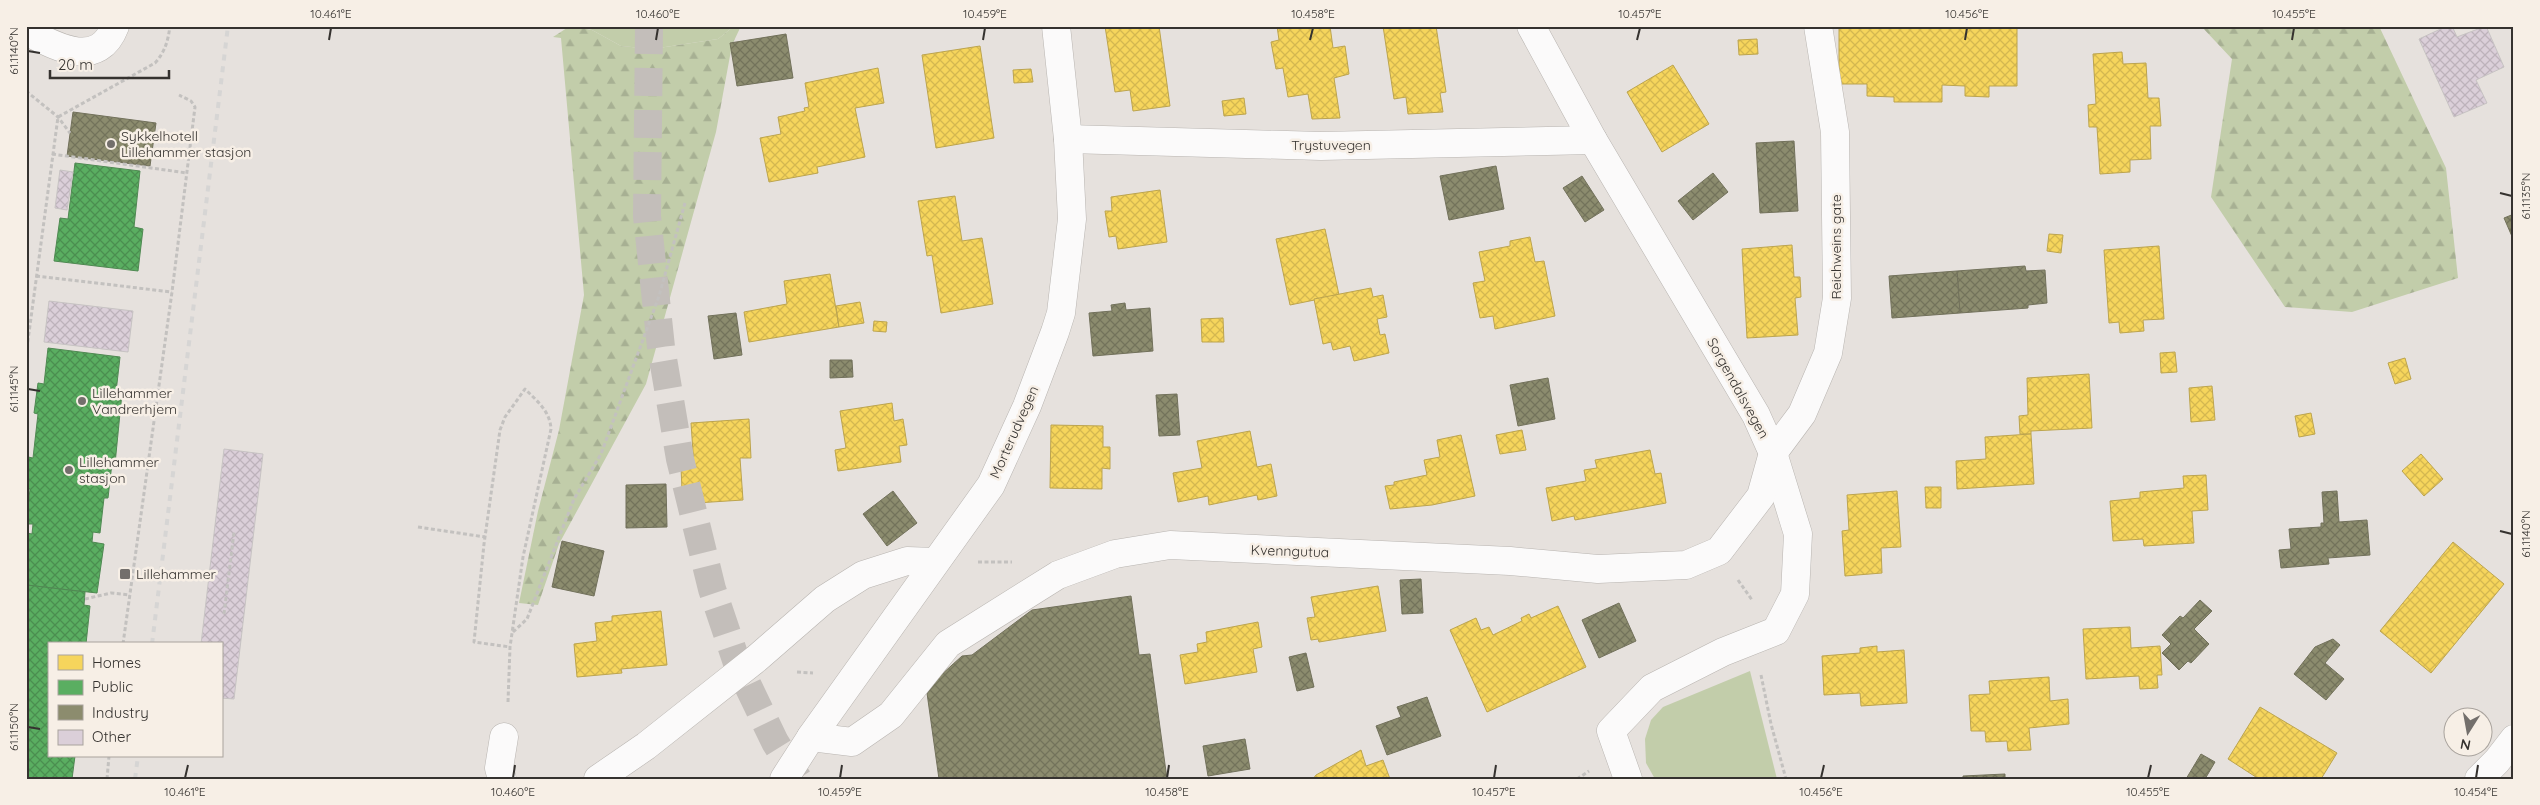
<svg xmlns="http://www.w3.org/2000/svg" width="2540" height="805" font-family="Quicksand,sans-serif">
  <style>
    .green { fill: #c2cdaa }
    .forest { fill: url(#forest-firs) }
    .homes { fill: url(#homes-cross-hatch); stroke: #bca44e }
    .public { fill: url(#public-cross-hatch); stroke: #4f8952 }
    .industry { fill: url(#industry-cross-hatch); stroke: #72715b }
    .building { fill: url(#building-cross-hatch); stroke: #c7c3c3 }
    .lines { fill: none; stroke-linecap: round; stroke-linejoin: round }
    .highway-tunnel { stroke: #c3beba; stroke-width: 28; stroke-dasharray: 28 14; stroke-linecap: butt }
    .minor-casing { stroke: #b8b4b0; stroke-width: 29 }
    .path { stroke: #c3c1bf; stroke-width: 3; stroke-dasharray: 4 2.5; stroke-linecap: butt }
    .minor { stroke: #fbfafa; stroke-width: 28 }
    .rail { stroke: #d6d5d4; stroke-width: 4; stroke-dasharray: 6 6; stroke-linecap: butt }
    .ticks { fill: none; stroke: #35322f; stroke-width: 2 }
    .poi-dot { fill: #736f6c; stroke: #f7efe6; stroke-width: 2 }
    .labels { text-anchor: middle; stroke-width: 5; stroke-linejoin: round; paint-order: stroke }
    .poi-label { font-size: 14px; fill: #35322f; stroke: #f7efe6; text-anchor: start }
    .street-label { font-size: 14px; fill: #35322f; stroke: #f7efe6 }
    .neatline { fill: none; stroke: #35322f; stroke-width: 2 }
    .ticks-label { font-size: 12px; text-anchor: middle; fill: #35322f }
  </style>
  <defs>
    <pattern id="forest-firs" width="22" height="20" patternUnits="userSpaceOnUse" patternTransform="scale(1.25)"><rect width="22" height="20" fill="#c2cdaa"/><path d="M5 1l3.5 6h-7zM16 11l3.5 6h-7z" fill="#a7b093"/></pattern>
    <pattern id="homes-cross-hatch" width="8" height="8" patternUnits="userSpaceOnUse" patternTransform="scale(1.25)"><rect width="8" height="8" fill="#f6d55c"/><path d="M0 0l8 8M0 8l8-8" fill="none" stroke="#d4b750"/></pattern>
    <pattern id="public-cross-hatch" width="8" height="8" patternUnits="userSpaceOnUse" patternTransform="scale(1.25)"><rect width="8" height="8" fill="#5aae61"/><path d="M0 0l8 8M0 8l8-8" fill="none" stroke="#4b8e50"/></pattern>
    <pattern id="industry-cross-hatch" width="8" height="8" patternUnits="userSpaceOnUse" patternTransform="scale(1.25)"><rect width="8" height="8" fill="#8c8c6e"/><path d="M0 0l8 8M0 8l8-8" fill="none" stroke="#73735b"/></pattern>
    <pattern id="building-cross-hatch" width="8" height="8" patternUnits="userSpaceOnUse" patternTransform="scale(1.25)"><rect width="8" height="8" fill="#dbcfd9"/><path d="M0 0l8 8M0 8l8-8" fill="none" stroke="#bdb2bb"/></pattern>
  </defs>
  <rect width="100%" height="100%" fill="#e6e1dd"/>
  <g class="green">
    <polygon points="579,26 734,26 718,39 652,49 621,46 592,30"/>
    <polygon points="1750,671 1777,779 1655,779 1646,763 1645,739 1651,720 1663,707"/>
  </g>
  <g class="forest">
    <polygon points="570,26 592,30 621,46 652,49 718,39 734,26 741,26 732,45 716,132 646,384 559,544 538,605 519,603 538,511 559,430 584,295 561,38 553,37"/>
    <polygon points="2201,26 2379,26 2446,168 2458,278 2352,312 2285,307 2211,197 2232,59"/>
  </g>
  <g class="homes">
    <polygon points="1105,26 1159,26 1170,106 1133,111 1130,90 1115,92"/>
    <polygon points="1277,26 1330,26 1333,48 1345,46 1349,74 1334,78 1340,118 1312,119 1308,94 1288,97 1283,68 1276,69 1271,42 1279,40"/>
    <polygon points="1383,26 1436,26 1446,92 1440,93 1443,112 1408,114 1406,97 1394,99"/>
    <polygon points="1839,26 2017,26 2017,86 1989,86 1989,97 1965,96 1965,86 1942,85 1942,102 1894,102 1894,97 1867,96 1867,84 1839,84"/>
    <polygon points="1757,39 1758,54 1739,55 1738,40"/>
    <polygon points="980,46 994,138 936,148 922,55"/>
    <polygon points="2122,52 2123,64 2146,63 2148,98 2159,98 2161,126 2150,126 2151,159 2130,160 2130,172 2100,174 2097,127 2089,127 2088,105 2096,104 2093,54"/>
    <polygon points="1673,65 1709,124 1662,152 1627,92"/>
    <polygon points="878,68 884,103 855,108 865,157 817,167 818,173 769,182 760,138 781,134 778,117 805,111 804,108 809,107 805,83"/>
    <polygon points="1031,69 1033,82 1014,83 1013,70"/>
    <polygon points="1244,98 1246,114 1224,116 1222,101"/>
    <polygon points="1160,190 1167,242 1118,249 1116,236 1109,237 1105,211 1112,211 1111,197"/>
    <polygon points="955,196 962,241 982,238 993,304 941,313 932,255 927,256 918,201"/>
    <polygon points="1325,229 1339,295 1290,305 1276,239"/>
    <polygon points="2049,234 2063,235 2061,253 2047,251"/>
    <polygon points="1530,237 1535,262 1544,261 1555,316 1495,329 1493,316 1480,318 1473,283 1485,281 1479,252 1510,246 1510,241"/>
    <polygon points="1792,245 1794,277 1800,277 1801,297 1795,298 1798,335 1747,338 1742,249"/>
    <polygon points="2159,246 2164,319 2143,320 2144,331 2120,333 2119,322 2109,323 2104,250"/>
    <polygon points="830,274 839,327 749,342 744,312 787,304 784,281"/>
    <polygon points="1371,288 1373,297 1383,295 1387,317 1377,319 1380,335 1385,334 1389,353 1354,361 1350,346 1333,350 1331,342 1323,344 1314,299"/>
    <polygon points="860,302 864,323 839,327 836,306"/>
    <polygon points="1223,318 1224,342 1202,342 1201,319"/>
    <polygon points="874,321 887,322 886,332 873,331"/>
    <polygon points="2175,352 2177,372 2161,373 2160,353"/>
    <polygon points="2405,358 2411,379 2395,384 2388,363"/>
    <polygon points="2089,374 2092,428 2031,431 2031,434 2020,434 2019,416 2028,415 2027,378"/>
    <polygon points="2212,386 2215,420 2191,422 2189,388"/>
    <polygon points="892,403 894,421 903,419 907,445 899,446 901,462 838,471 835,450 846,448 840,411"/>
    <polygon points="2311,413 2315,434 2299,437 2295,416"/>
    <polygon points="749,419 751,458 740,458 743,500 696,503 695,489 682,490 681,467 694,466 691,423"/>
    <polygon points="1051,425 1103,426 1103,447 1110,447 1110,469 1102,468 1102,489 1050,488"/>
    <polygon points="1522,430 1526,450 1500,454 1496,435"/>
    <polygon points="1250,431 1257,467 1271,464 1277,496 1258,500 1257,495 1209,505 1208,496 1178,502 1173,473 1202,468 1197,441"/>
    <polygon points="2031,434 2034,484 1957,489 1956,461 1986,459 1985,437"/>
    <polygon points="1461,435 1475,496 1432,505 1390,509 1385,486 1394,485 1394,482 1427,475 1424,460 1440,457 1437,440"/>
    <polygon points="1650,450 1655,474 1661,473 1666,503 1575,520 1574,516 1552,521 1546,488 1586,481 1584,470 1597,468 1595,460"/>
    <polygon points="2421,454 2443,479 2424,496 2402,471"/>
    <polygon points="2206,475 2208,510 2192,511 2194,543 2144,546 2143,539 2113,541 2110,501 2140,498 2140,492 2184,488 2183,476"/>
    <polygon points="1925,487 1941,487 1941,508 1926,508"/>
    <polygon points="1897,491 1901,547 1881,548 1882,573 1845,576 1842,531 1849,530 1847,495"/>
    <polygon points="2453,542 2504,584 2431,673 2380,631"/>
    <polygon points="1378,586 1386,631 1319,642 1318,639 1311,640 1307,618 1315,617 1311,597"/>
    <polygon points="1558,606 1586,667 1487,712 1450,630 1476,618 1481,630 1489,627 1493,635 1522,621 1521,618 1529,614 1531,618"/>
    <polygon points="661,611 667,665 621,669 622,673 577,677 574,644 597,641 595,623 612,621 612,616"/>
    <polygon points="1258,622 1262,647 1253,649 1257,672 1185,684 1180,655 1198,652 1197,644 1207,642 1206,632"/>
    <polygon points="2130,627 2131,648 2160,646 2162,675 2157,675 2158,688 2140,689 2139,676 2086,679 2083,629"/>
    <polygon points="1877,646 1877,652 1904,650 1907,703 1861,706 1860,693 1824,695 1822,656 1860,653 1860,648"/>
    <polygon points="2049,677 2050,701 2068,699 2069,724 2029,728 2031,750 2008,751 2007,741 1986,742 1985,731 1971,731 1969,695 1990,694 1989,681"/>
    <polygon points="2260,707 2337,753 2321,779 2259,779 2228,759"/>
    <polygon points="1361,750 1366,766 1383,760 1390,779 1313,779 1316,775"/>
  </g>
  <g class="public">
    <polygon points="75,163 140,171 134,227 143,229 138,271 54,261 60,218 68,219"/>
    <polygon points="48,348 120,357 116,392 122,393 115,464 112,463 108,498 104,498 100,533 93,532 92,542 104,544 97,593 26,585 26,533 32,534 33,524 26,524 30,489 26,489 26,475 28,457 33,458 38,414 34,413 38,383 44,384"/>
    <polygon points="27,585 85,592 84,605 90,606 86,644 49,644 49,756 75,756 72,779 26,779"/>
  </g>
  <g class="industry">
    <polygon points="786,34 793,78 737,86 730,43"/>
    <polygon points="73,112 156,123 150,166 67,156"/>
    <polygon points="1794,141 1798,211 1760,213 1756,143"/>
    <polygon points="1496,166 1504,209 1449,220 1440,176"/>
    <polygon points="1713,173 1728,192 1693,220 1678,201"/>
    <polygon points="1582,176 1604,210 1585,222 1563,188"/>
    <polygon points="2514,214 2514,241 2504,218"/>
    <polygon points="2025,266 2026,271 2045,270 2047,303 2028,305 2028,308 1960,313 1957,271"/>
    <polygon points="1957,271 1960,313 1892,318 1889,276"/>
    <polygon points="1125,303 1126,310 1150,308 1153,351 1093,356 1089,313 1112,311 1111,305"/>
    <polygon points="736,313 742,355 714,359 708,316"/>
    <polygon points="830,360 852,360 853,377 830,378"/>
    <polygon points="1548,378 1555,419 1518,426 1510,385"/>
    <polygon points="1177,394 1180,435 1159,436 1156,395"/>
    <polygon points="666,484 667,527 626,528 626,485"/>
    <polygon points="893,491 917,523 887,546 863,514"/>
    <polygon points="2337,491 2339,522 2367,520 2370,555 2328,558 2329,564 2281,568 2279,550 2291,549 2289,529 2321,527 2321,523 2324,523 2322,492"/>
    <polygon points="562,541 604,551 594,596 552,587"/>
    <polygon points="1421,579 1423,613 1402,614 1400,580"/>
    <polygon points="1131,596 1139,655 1150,654 1167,779 939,779 927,693 930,685 962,656 972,655 1032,610"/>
    <polygon points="2200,600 2212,611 2194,629 2209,644 2191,663 2188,661 2179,670 2162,653 2171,644 2162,635 2180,616 2183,618"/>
    <polygon points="1619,603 1636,641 1599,658 1582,620"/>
    <polygon points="2333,639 2340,645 2325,663 2344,679 2326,700 2294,674 2315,647"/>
    <polygon points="1306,653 1314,687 1297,691 1289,657"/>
    <polygon points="1427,697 1441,736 1387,755 1376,726 1401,717 1397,707"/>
    <polygon points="1245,739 1250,769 1208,776 1203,746"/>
    <polygon points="2201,754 2215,762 2205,779 2186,779"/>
    <polygon points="2005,774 2005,779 1963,779 1963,776"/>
  </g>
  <g class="building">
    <polygon points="2447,26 2452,26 2457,37 2486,26 2504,67 2476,80 2487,103 2454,117 2419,39"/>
    <polygon points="60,170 73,172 67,210 55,208"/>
    <polygon points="49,301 133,311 128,352 44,342"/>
    <polygon points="224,449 263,454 234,699 221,698 221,644 201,644"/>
  </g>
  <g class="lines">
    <polyline class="highway-tunnel" points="649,26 647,216 661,347 680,459 712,589 737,663 775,742 798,779"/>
    <defs>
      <g id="minor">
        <polyline points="1531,26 1593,140 1756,415 1773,453 1798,534 1795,594 1776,631 1723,652 1652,688 1611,731 1628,779"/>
        <path d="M26 31C55 46 98 71 115 26"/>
        <polyline points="1068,139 1321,146 1593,140"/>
        <polyline points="811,737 852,742 891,715 948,644 1058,575 1115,554 1170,545 1510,561 1598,569 1686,565 1719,551 1761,496 1773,453 1802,414 1828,353 1837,298 1835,132 1818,26"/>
        <polyline points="502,779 499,768 504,737"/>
        <polyline points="598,779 646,746 756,659 825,599 863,575 907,561 935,562"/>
        <polyline points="784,779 811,737 991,485 1027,406 1055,332 1061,313 1072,219 1068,139 1056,26"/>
        <polyline points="2479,779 2497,761 2514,739"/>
      </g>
    </defs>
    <use href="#minor" class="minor-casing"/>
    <g class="path">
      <polyline points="26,91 58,117 70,133"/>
      <polyline points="52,154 187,173"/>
      <polyline points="36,276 172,292"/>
      <path d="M26 355 58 117 155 63C165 52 168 41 170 26"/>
      <polyline points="418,527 485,537"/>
      <polyline points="978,562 1012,562"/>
      <polyline points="1738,580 1752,600"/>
      <polyline points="85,599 111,593 130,595"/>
      <polyline points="224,614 234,532"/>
      <polyline points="513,632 527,619 574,499 601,454 659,296 685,203"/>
      <polyline points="123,644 172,292 195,107 191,101 179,95"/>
      <polyline points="797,672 813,673"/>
      <polyline points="1761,675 1771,724 1786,779"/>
      <path d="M508 702 510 647 523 557 551 429C550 411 537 401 525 389L505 417 500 430 484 544 474 642 510 647"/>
      <polyline points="107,779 109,756"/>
      <polyline points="1577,779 1589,771"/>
    </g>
    <use href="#minor" class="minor"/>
    <g class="rail">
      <polyline points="152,644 228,26"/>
      <polyline points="135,779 138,756"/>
    </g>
  </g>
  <path class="ticks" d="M329 40 331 28M656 40 658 28M983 40 985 28M1310 40 1313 28M1637 40 1640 28M1965 40 1967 28M2292 40 2294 28M28 51 40 53M2500 193 2512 196M28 389 40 391M2500 531 2512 534M28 727 40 729M185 778 188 765M513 778 515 765M840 778 842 765M1167 778 1169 765M1494 778 1496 765M1821 778 1824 765M2148 778 2151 765M2476 778 2478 765"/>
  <g class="poi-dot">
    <circle cx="111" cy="144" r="5"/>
    <circle cx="82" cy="401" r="5"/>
    <circle cx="69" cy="470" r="5"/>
    <rect x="119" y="568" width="12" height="12" rx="2.5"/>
  </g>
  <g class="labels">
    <g class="poi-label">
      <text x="121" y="141">Sykkelhotell<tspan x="121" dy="16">Lillehammer stasjon</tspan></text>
      <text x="92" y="398">Lillehammer<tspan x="92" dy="16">Vandrerhjem</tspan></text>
      <text x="79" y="467">Lillehammer<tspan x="79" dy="16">stasjon</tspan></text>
      <text x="136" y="579">Lillehammer</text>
    </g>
    <g class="street-label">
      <text x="1331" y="150">Trystuvegen</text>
      <text transform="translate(1836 247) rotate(-90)" y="5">Reichweins gate</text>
      <text transform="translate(1738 388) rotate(61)" y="5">Sorgendalsvegen</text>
      <text transform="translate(1014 432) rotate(-66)" y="5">Morterudvegen</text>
      <text transform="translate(1290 551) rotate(2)" y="5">Kvenngutua</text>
    </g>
  </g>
  <rect width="2540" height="805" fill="none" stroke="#f7efe6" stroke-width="55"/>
  <rect x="48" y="642" width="175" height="115" fill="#f7efe6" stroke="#a9a39d"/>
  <rect x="58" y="655" width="25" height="15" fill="#f6d55c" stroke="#a9a39d"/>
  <text x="92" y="668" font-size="15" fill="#35322f">Homes</text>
  <rect x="58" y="680" width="25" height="15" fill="#5aae61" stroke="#a9a39d"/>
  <text x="92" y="692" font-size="15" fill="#35322f">Public</text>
  <rect x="58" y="705" width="25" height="15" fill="#8c8c6e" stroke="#a9a39d"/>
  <text x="92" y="718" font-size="15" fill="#35322f">Industry</text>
  <rect x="58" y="730" width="25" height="15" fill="#dbcfd9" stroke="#a9a39d"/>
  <text x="92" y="742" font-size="15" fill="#35322f">Other</text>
  <g transform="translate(2468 732) rotate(191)"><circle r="24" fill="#f7efe6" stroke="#a9a39d"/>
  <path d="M0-4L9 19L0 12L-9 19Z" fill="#736f6c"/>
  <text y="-8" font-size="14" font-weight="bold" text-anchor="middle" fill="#35322f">N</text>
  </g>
  <path d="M50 70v8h119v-8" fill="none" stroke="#35322f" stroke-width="2.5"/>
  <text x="58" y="70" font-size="15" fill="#35322f" stroke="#f7efe6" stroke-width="4" paint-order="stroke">20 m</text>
  <rect x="28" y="28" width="2484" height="750" class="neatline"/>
  <g class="ticks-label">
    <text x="331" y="18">10.461°E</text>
    <text x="658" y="18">10.460°E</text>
    <text x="985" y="18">10.459°E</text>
    <text x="1313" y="18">10.458°E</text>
    <text x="1640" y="18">10.457°E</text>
    <text x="1967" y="18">10.456°E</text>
    <text x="2294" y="18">10.455°E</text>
    <text transform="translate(14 51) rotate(-90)" y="4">61.1140°N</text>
    <text transform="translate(2526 196) rotate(-90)" y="4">61.1135°N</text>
    <text transform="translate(14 389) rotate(-90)" y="4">61.1145°N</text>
    <text transform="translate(2526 534) rotate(-90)" y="4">61.1140°N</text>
    <text transform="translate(14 727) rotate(-90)" y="4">61.1150°N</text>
    <text x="185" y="796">10.461°E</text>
    <text x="513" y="796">10.460°E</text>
    <text x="840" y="796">10.459°E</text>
    <text x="1167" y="796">10.458°E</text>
    <text x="1494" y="796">10.457°E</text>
    <text x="1821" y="796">10.456°E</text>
    <text x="2148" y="796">10.455°E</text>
    <text x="2476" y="796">10.454°E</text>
  </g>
</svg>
